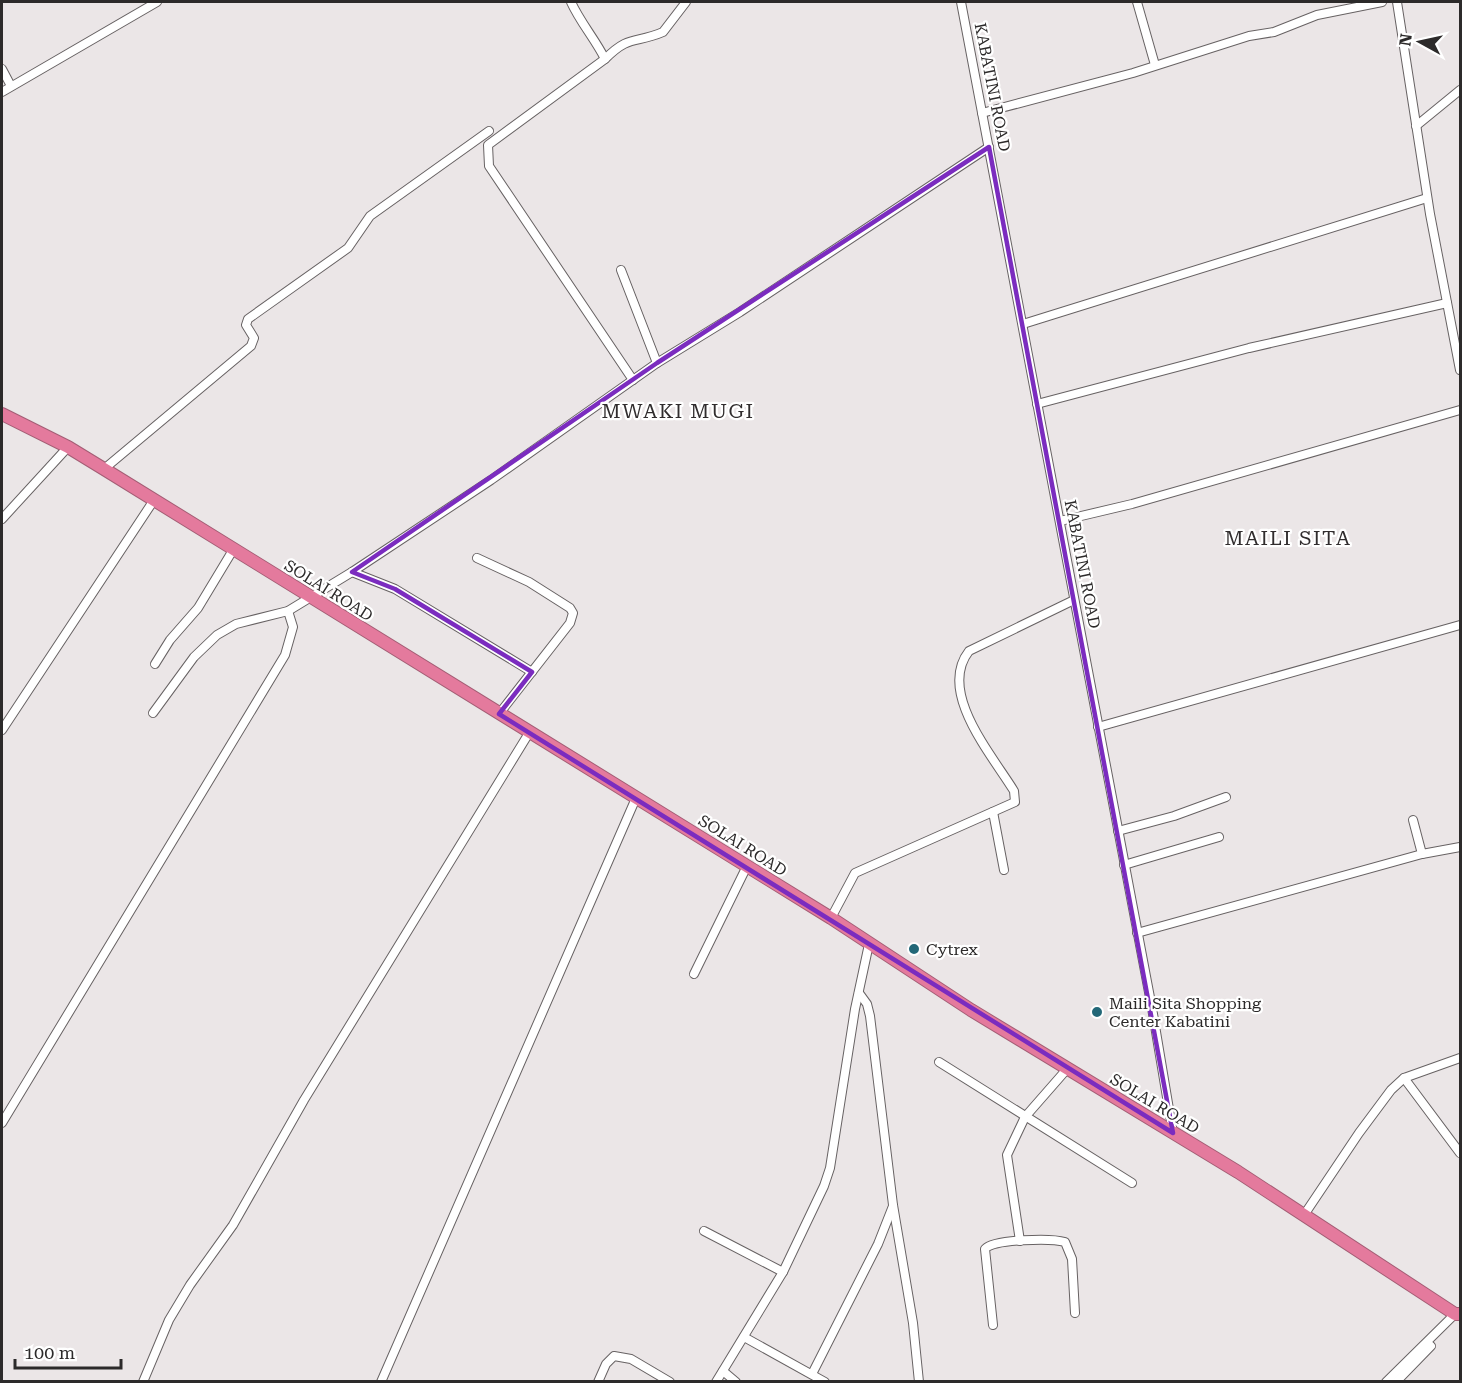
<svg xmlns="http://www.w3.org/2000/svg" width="1462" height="1383" font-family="'Roboto Serif',serif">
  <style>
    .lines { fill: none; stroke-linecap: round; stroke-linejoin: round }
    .minor-casing { stroke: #676263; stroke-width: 10 }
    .highway-casing { stroke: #a45e75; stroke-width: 14 }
    .minor { stroke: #fff; stroke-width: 8 }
    .highway { stroke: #e47a9d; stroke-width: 12 }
    .marked { fill: none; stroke: #7b2cbf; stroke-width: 4.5; stroke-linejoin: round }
    .poi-dot { fill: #236878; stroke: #fff; stroke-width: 2 }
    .labels { text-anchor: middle; stroke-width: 4.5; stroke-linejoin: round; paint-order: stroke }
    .street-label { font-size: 16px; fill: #2c2a2a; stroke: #fff }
    .poi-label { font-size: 16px; fill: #2c2a2a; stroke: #fff; text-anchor: start }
    .quarter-label { font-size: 20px; letter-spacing: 1.5px; fill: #312d2e; stroke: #fff }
  </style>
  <rect width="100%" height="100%" fill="#ebe6e7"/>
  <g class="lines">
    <defs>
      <g id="minor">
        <path d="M571 2C580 22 595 39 605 59"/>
        <polyline points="961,2 1152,1008 1173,1133"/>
        <polyline points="1137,2 1155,65"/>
        <polyline points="1397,2 1430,214 1460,370"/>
        <polyline points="2,69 11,86"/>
        <polyline points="2,92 157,2"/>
        <polyline points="982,113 1133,73 1249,36 1274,32 1317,15 1382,2"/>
        <polyline points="1416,126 1460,90"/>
        <polyline points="621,270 657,363"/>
        <polyline points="1023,324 1427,198"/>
        <path d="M633 380 489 166 488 145 605 59C630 34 635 44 663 32L686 2"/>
        <polyline points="1037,404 1249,348 1447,303"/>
        <polyline points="104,469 251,346 254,338 246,325 248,319 348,248 370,216 489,131"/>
        <polyline points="2,519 68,447"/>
        <polyline points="1060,521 1132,504 1460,410"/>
        <polyline points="477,558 529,582 570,608 573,613 570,623 499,714"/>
        <polyline points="352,572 395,589 532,672"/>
        <polyline points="155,664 170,640 198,608 233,550"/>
        <polyline points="153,713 194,657 217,635 236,624 288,611 352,572 491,480 657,363 740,312 989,147"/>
        <polyline points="1098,727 1460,625"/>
        <polyline points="2,730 154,500"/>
        <polyline points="993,812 1004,870"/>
        <polyline points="1413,820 1422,854"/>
        <polyline points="1118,831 1174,816 1226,797"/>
        <polyline points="1124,865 1219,837"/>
        <path d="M831 918 855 873 1015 802 1014 791C992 755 937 692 969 651L1074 600"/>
        <polyline points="1137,933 1422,854 1460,847"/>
        <polyline points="694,974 747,866"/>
        <polyline points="859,993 867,1004 870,1016 893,1205 913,1323 919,1382"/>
        <polyline points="939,1062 1132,1183"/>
        <polyline points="1404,1078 1460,1153"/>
        <polyline points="2,1123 285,655 293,627 288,611"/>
        <polyline points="1304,1215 1359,1133 1391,1090 1404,1078 1460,1058"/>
        <polyline points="704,1231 783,1272"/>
        <polyline points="1020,1241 1007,1155 1025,1117 1067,1069"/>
        <path d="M993 1325 985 1249C994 1239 1051 1238 1065 1242L1072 1259 1075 1313"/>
        <polyline points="744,1337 825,1382"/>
        <polyline points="723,1371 736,1382"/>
        <polyline points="812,1374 878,1244 893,1206"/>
        <polyline points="143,1382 169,1320 190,1285 233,1225 304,1100 529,733"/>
        <polyline points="381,1382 636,798"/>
        <polyline points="598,1382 606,1364 614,1356 631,1359 670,1382"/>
        <polyline points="716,1382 783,1272 824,1186 830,1168 855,1009 869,944"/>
        <polyline points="1386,1382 1455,1314"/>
        <polyline points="1396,1382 1431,1346"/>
      </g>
      <polyline id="highway" points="2,414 68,447 104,469 831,918 971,1010 1238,1172 1455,1314 1460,1314"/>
    </defs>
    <use href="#minor" class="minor-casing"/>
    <use href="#highway" class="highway-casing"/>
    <use href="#minor" class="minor"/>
    <use href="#highway" class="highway"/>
  </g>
  <path class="marked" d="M989 147 1173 1133 499 714 532 672 395 589 352 572 657 363Z"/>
  <g class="poi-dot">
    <circle cx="914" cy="949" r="6"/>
    <circle cx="1097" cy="1012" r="6"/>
  </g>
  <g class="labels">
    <g class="street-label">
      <text transform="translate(993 87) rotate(79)" y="6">KABATINI ROAD</text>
      <text transform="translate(1083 564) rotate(79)" y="6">KABATINI ROAD</text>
      <text transform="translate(329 590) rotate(32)" y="6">SOLAI ROAD</text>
      <text transform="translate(743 845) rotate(32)" y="6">SOLAI ROAD</text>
      <text transform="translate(1155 1103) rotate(31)" y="6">SOLAI ROAD</text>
    </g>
    <g class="poi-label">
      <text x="926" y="955">Cytrex</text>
      <text x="1109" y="1009">Maili Sita Shopping<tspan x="1109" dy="18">Center Kabatini</tspan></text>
    </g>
    <g class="quarter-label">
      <text x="678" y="418">MWAKI MUGI</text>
      <text x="1288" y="545">MAILI SITA</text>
    </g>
  </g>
  <rect width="1462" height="1383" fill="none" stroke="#2c2a2a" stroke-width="6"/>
  <g transform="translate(1420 42) rotate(278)" stroke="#ffffff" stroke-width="4.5" paint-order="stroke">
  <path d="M0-4.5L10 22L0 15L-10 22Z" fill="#2c2a2a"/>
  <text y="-9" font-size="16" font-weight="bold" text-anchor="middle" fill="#2c2a2a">N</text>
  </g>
  <path d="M15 1359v9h106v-9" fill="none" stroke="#2c2a2a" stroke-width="3"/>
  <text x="24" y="1359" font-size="18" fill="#2c2a2a" stroke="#ffffff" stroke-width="4.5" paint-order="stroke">100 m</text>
</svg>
